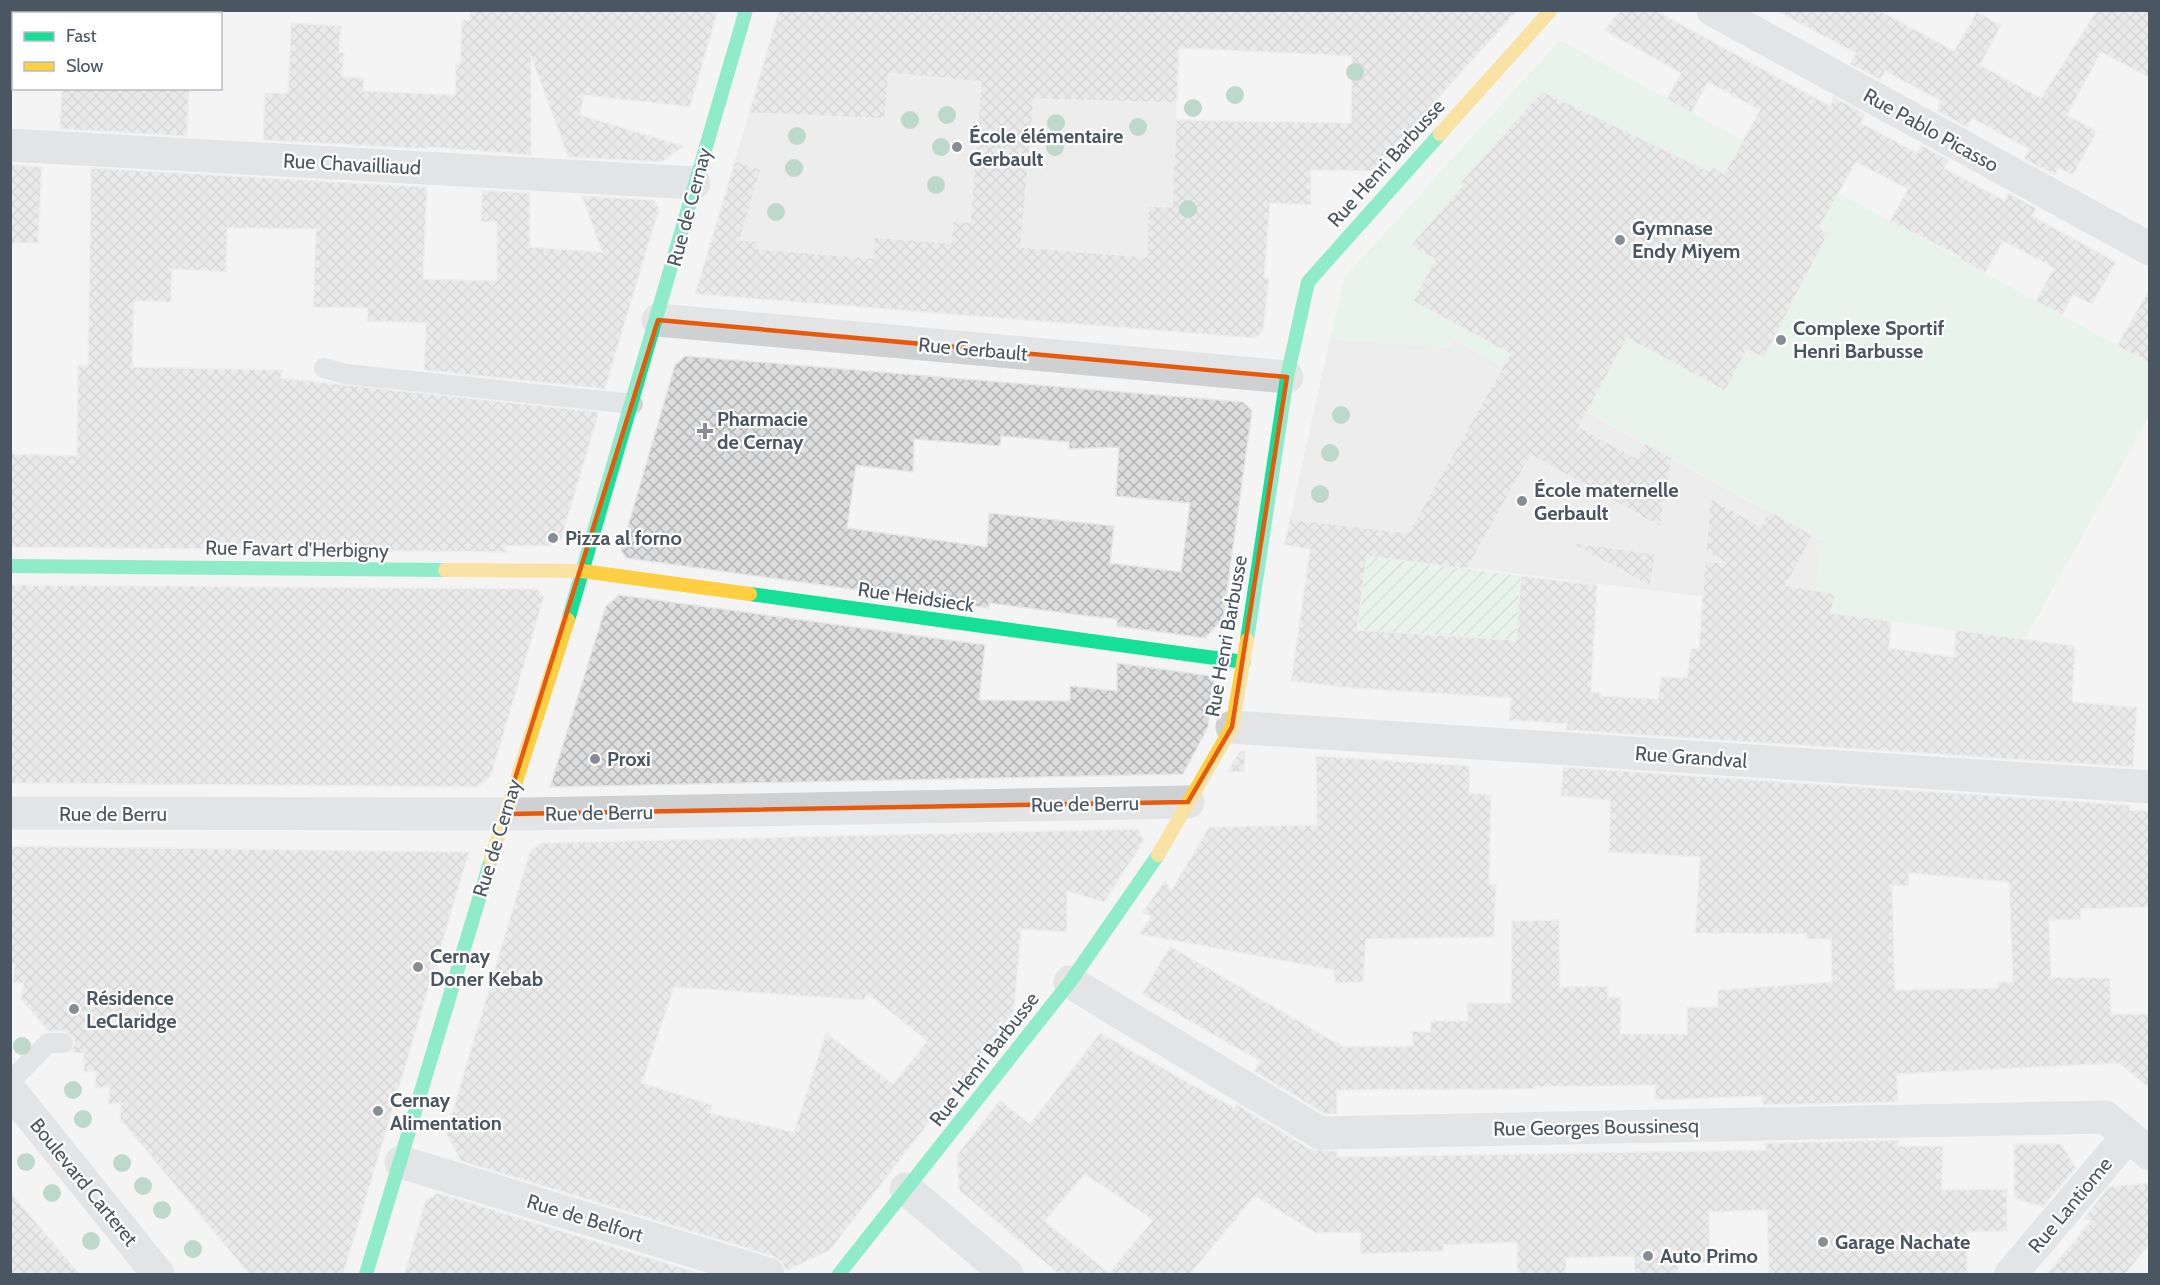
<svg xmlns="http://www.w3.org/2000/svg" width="2160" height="1285" font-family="Cabin,sans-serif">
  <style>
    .education { fill: #e6e5e6 }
    .garden { fill: url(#garden-furrows) }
    .pitch { fill: #d9f2e3 }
    .building { fill: url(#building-cross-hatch); stroke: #e5e6e7; stroke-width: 1.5; fill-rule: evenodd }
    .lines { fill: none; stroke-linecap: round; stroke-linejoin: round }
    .lane { stroke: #ced0d2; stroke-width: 20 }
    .street { stroke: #ced0d2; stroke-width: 33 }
    .fast { stroke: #16e098; stroke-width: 14 }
    .slow { stroke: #ffcf43; stroke-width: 14 }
    .tree { fill: #7ab899 }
    .marked { fill: none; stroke: #e8590c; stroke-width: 4.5; stroke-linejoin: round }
    .poi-dot { fill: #868d94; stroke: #fff; stroke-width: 2 }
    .labels { text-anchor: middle; stroke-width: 4.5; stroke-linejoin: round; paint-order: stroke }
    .street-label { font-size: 20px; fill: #4a5661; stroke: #fff }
    .poi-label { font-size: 20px; font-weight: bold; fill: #4a5661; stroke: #fff; text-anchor: start }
  </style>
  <defs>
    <pattern id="garden-furrows" width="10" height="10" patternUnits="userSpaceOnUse" patternTransform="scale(1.5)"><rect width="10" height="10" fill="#d9f2e3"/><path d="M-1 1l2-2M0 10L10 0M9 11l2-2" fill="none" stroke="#b2c7bb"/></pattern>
    <pattern id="building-cross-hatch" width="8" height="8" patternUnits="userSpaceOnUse" patternTransform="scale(1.5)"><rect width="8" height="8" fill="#ddddde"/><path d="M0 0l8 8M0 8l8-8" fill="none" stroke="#b5b6b7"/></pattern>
  </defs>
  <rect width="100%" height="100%" fill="#f4f4f4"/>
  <g class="education">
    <polygon points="770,41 1179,49 1170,277 1269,285 1263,332 1254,338 700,294 697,289"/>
    <polygon points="1330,339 1449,348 1453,339 1822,541 1812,610 1284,545"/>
  </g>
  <polygon class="garden" points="1367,556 1521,576 1516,640 1369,631 1368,641 1344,627 1362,593"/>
  <polygon class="pitch" points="1560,40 2149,363 2149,417 2024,640 1812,610 1822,540 1454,339 1449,348 1330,339 1344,278"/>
  <g class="building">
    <polygon points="470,10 718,10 690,107 584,95 580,115 684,146 661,162 568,157 531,56 531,155 428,147 428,149 263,140 265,93 288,93 291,23 341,26 339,52 344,53 342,77 364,78 363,91 455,95 456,64 460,64 462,20 470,20"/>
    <path d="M779 10 932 12 1518 10 1372 171 1311 170V205L1270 203 1264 278 1269 279 1263 332 1254 338 695 294 735 161 761 169 740 240 759 241V249L873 258 874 237 951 243 953 221 970 222 981 82 889 73 885 119 749 113ZM1179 48 1352 56 1351 123 1176 120 1172 207 1148 206 1147 257 1021 247 1034 99 1177 103Z"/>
    <polygon points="1621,10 1655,10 1830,106 1834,97 1865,114 1861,123 1917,153 1921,145 1949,160 1944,168 2005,201 2008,193 2036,208 2032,216 2116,262 2092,304 2073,295 2062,315 2036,301 2054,268 2003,241 1985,273 1960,259 1961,257 1890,221 1908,189 1856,162 1819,228 1828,233 1764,358 1747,350 1725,391 1627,338 1579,427 1636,458 1645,443 1672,458 1660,527 1531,455 1467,569 1367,556 1357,630 1516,640 1521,576 1597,585 1591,692 1601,693 1601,696 1658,699 1661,677 1687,678 1691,648 1699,649 1705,561 1726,563 1706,552 1710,498 1760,526 1769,511 1813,535 1786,585 1835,594 1831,613 1891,621 1889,648 1954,657 1956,630 2075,646 2072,702 2137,707 2133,767 1566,730 1567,724 1509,720 1511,698 1351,688 1291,681 1310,549 1284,545 1290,519 1408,533 1510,354 1413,301 1435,259 1410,246 1463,185 1460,183 1542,91 1709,171 1712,166 1724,174 1760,110 1708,82 1691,113 1667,99 1681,73 1604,30"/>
    <polygon points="1775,10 1879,10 1954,51 1977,12 2001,25 1980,65 2041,98 2097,10 2150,10 2150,78 2101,52 2067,115 2097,131 2073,175 2059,168 2055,175 2024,159 2029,149 1972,118 1967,127 1937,111 1941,101 1885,71 1881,80 1850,64 1856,53"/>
    <polygon points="62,88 189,88 187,136 60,129"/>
    <polygon points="10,165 42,167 38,243 10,243"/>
    <polygon points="91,168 427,187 423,279 497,281 497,222 481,222 482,190 530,193 530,247 602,252 582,196 654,200 659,209 605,389 424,370 426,323 367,321 368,308 313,307 316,229 227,228 226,272 172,269 171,302 134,301 132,367 282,370 281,378 599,412 561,539 552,546 503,546 507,552 10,547 10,454 77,456 78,366 88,365"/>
    <polygon points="2150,288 2150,363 2117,346"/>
    <path d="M685 356 1243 402 1252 411 1223 619 1205 638 1117 626V619L1088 616 989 603V608L626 558 621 550 675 365ZM1001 436 1069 442V449L1119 447 1116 496 1190 503 1181 572 1110 563 1114 526 989 513 987 547 847 528 856 465 913 472 914 439 1000 446Z"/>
    <polygon points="1576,543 1656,554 1650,586 1575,546"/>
    <polygon points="10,585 537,589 544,597 491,776 478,787 10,783"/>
    <polygon points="619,595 985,645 979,700 1070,701 1070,686 1117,691 1117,663 1211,676 1214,680 1208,727 1183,774 550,787 606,606"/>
    <polygon points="1240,751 1245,751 1244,772 1227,772"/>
    <polygon points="1316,756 1470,766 1469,793 1491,795 1489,885 1496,884 1494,937 1366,939 1363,982 1335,983 1334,970 1139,934 1152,916 1142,913 1165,880 1171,891 1209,827 1317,825"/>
    <path d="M1563 767 2130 805V810L2150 811V907L2080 909 2081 919 2049 920 2051 977 2110 978 2111 1014H2150V1089L2119 1063 1897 1074 1898 1102 1763 1105 1762 1096 1655 1100V1085L1535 1087V1089L1337 1090V1114H1325L1254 1071 1260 1061 1142 994 1170 946 1343 1047 1413 1046 1412 1031 1430 1032 1431 1021H1468L1467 1003H1511L1512 921 1559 920 1560 987 1608 986V998L1621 997 1620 1034H1687V1007H1718V990L1832 982 1831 939H1806V934L1695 933 1700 857 1609 852 1610 800 1561 796ZM1909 873 2009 882 2013 982H1997L1998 988 1895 990 1892 885 1908 886Z"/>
    <path d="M1138 829 1144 841 1104 902 1067 891V932L1021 929 1014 1011 967 1073 971 1077 955 1097 954 1090 830 1250 786 1271 782 1262 773 1256 461 1161 446 1133 530 851 541 843ZM674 987 864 1000 867 993 927 1041 893 1084 826 1033 794 1132 710 1113 712 1105 642 1083Z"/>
    <polygon points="10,846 469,852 343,1275 250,1275 120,1119 121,1103 108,1104 110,1087 95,1088 96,1071 84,1072 84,1054 70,1052 75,1044 73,1037 64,1031 48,1031 21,999 24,983 13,982 15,964 10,964"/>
    <path d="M1100 1033 1234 1108 1236 1104 1310 1149 1337 1151V1157L1766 1150 1765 1143 1898 1140V1146H1943L1942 1190 2007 1189V1231L1967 1232V1275H1769L1767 1210 1709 1212 1710 1263 1678 1264V1275H1635L1634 1256 1566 1258V1275H1517V1242L1443 1245V1251L1361 1254 1360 1232 1316 1233 1255 1196 1189 1275H1060L959 1190 957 1155 1000 1100 1030 1124ZM1085 1174 1153 1220 1109 1273 1045 1221Z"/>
    <polygon points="2014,1144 2061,1144 2076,1168 2043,1207 2014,1198"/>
    <polygon points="2150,1183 2150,1244 2124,1275 2046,1275 2091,1221 2083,1219 2109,1187"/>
    <polygon points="10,1192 60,1251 80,1275 10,1275"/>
    <polygon points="438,1193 705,1275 404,1275 426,1200"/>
  </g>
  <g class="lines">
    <g class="lane">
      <polyline points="324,368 346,374 633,404"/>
      <polyline points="10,1082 48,1043 63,1043"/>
    </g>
    <g class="street">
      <polyline points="1713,10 2150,249"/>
      <polyline points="10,145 694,183"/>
      <polyline points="658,320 1287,377"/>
      <polyline points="1232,727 2150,787"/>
      <polyline points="10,813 523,814 1188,802"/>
      <polyline points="1070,982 1320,1133 2105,1117 2150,1154"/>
      <polyline points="10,1090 158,1274"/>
      <polyline points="401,1162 768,1274"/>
      <polyline points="906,1189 1007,1274"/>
      <polyline points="2011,1274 2128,1136"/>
    </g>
    <g class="fast">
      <polyline points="10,566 445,570"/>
      <polyline points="750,594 1244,662"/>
      <polyline points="568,620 746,10"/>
      <polyline points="1247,640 1287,377 1308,282 1440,134"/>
      <polyline points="366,1274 491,859"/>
      <polyline points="839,1274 1070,982 1158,855"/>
    </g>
    <g class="slow">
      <polyline points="1440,134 1551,10"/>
      <polyline points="445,570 582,571 750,594"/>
      <polyline points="1158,855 1232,727 1247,640"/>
      <polyline points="491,859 568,620"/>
    </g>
  </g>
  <g class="tree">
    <circle cx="1355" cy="72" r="9"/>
    <circle cx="1235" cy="95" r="9"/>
    <circle cx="1193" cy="108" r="9"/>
    <circle cx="947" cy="115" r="9"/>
    <circle cx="910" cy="120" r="9"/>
    <circle cx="1056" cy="123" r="9"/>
    <circle cx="1138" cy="127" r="9"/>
    <circle cx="797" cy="136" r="9"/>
    <circle cx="941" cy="147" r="9"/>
    <circle cx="1055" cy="147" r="9"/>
    <circle cx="794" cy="168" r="9"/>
    <circle cx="936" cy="185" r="9"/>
    <circle cx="1188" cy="209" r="9"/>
    <circle cx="776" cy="212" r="9"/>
    <circle cx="1341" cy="415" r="9"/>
    <circle cx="1330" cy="453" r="9"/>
    <circle cx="1320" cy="494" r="9"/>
    <circle cx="22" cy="1046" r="9"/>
    <circle cx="73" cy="1090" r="9"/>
    <circle cx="83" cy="1119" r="9"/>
    <circle cx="26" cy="1162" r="9"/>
    <circle cx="122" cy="1163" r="9"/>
    <circle cx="143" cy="1186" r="9"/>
    <circle cx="52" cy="1193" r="9"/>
    <circle cx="162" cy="1210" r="9"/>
    <circle cx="91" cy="1241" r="9"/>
    <circle cx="193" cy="1249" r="9"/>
  </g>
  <path d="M0 0H2160V1285H0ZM658 320 1287 377 1232 727 1188 802 504 814Z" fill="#f4f4f4" fill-opacity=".55" fill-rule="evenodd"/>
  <path class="marked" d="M658 320 1287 377 1232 727 1188 802 504 814Z"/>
  <g class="poi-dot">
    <circle cx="957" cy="147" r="6"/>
    <circle cx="1620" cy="240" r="6"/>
    <circle cx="1781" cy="340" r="6"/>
    <path d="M702 422h6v6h6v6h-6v6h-6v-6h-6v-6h6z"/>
    <circle cx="1522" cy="501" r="6"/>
    <circle cx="553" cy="538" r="6"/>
    <circle cx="595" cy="759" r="6"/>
    <circle cx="418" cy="967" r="6"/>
    <circle cx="74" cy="1009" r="6"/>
    <circle cx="378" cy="1111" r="6"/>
    <circle cx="1823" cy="1242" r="6"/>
    <circle cx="1648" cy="1256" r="6"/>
  </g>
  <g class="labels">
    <g class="street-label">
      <text transform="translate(1931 130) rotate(29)" y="7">Rue Pablo Picasso</text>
      <text transform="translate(1386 163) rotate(-48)" y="7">Rue Henri Barbusse</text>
      <text transform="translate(352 164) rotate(3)" y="7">Rue Chavailliaud</text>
      <text transform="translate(689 207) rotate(-75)" y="7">Rue de Cernay</text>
      <text transform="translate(973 349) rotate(5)" y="7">Rue Gerbault</text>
      <text transform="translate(297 549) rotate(1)" y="7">Rue Favart d'Herbigny</text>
      <text transform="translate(916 597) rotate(8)" y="7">Rue Heidsieck</text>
      <text transform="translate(1226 636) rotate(-80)" y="7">Rue Henri Barbusse</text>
      <text transform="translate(1691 757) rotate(4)" y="7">Rue Grandval</text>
      <text transform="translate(1085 804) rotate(-1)" y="7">Rue de Berru</text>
      <text transform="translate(599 813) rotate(-1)" y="7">Rue de Berru</text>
      <text x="113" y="821">Rue de Berru</text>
      <text transform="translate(497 838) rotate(-73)" y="7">Rue de Cernay</text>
      <text transform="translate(984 1059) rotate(-52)" y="7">Rue Henri Barbusse</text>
      <text transform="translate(1596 1127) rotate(-1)" y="7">Rue Georges Boussinesq</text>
      <text transform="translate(84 1182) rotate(51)" y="7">Boulevard Carteret</text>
      <text transform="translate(2070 1205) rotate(-50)" y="7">Rue Lantiome</text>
      <text transform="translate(585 1218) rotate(17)" y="7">Rue de Belfort</text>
    </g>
    <g class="poi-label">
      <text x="969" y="143">École élémentaire<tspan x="969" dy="23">Gerbault</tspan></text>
      <text x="1632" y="235">Gymnase<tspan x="1632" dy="23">Endy Miyem</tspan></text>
      <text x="1793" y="335">Complexe Sportif<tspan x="1793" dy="23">Henri Barbusse</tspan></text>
      <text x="717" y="426">Pharmacie<tspan x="717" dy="23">de Cernay</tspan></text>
      <text x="1534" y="497">École maternelle<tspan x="1534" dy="23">Gerbault</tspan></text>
      <text x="565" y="545">Pizza al forno</text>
      <text x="607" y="766">Proxi</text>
      <text x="430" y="963">Cernay<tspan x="430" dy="23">Doner Kebab</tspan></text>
      <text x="86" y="1005">Résidence<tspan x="86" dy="23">LeClaridge</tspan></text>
      <text x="390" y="1107">Cernay<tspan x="390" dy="23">Alimentation</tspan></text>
      <text x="1835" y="1249">Garage Nachate</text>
      <text x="1660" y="1263">Auto Primo</text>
    </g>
  </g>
  <rect width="2160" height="1285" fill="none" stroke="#4a5661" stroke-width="24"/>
  <rect x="12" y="12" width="210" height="78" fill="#ffffff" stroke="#b7bbc0" stroke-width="1.5"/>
  <rect x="24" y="32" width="30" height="9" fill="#16e098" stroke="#b7bbc0" stroke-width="1.5"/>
  <text x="66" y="42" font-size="18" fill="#4a5661">Fast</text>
  <rect x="24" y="62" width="30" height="9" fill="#ffcf43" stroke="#b7bbc0" stroke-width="1.5"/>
  <text x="66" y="72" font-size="18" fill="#4a5661">Slow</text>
</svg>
